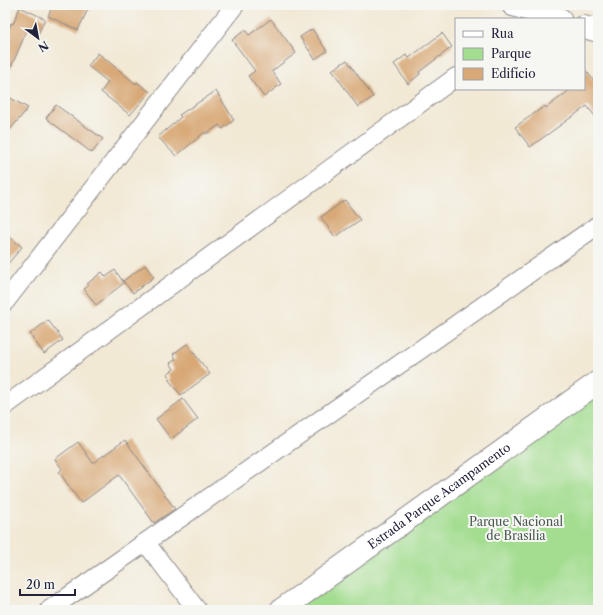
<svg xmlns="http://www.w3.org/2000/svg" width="603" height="615" font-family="'Libre Caslon Text',serif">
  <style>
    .green { fill: #a3dd90; stroke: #628066 }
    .building { fill: #d8a876 }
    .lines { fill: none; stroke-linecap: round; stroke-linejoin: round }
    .street-casing { stroke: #8a8688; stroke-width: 20 }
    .secondary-casing { stroke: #8a8688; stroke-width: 24 }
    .street { stroke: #fff; stroke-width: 18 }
    .secondary { stroke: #fff; stroke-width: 22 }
    .labels { text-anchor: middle; stroke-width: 4; stroke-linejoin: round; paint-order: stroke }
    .street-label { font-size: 12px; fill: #22223b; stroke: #f6f6f2 }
    .park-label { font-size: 12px; fill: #495a54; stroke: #f6f6f2 }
  </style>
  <rect width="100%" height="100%" fill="#f6f6f2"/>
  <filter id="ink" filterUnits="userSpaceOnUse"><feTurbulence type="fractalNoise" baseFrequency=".025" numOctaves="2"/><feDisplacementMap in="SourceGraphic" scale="8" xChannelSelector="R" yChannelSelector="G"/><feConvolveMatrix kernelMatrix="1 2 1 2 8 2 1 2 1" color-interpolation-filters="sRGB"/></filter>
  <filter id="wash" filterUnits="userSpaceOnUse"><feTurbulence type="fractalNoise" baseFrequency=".012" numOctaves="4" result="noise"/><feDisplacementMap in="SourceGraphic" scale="16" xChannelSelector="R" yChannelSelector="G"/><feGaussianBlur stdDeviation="0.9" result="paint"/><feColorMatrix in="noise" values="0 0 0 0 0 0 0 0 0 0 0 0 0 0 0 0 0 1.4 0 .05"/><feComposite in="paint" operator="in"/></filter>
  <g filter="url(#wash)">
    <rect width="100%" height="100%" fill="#f2e9d5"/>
    <polygon class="green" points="598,370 598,610 269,610"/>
    <g id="blocks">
      <g class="building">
        <polygon points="53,5 78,5 88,9 78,30 48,16"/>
        <polygon points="20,7 45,19 38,34 27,30 5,81 5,41 11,23 13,24"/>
        <polygon points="271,19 296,53 272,71 281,84 264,97 248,76 255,71 232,40 245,30 249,35"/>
        <polygon points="312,29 327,51 315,59 300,37"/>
        <polygon points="442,33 452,47 419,72 420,74 408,84 394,64 406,55 409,58"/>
        <polygon points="98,53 136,84 137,82 150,92 130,115 101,92 108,82 88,66"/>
        <polygon points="347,60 373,97 358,107 332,70"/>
        <polygon points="584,68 598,86 598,120 587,106 530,147 515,127 545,106 546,108 571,89 584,89"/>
        <polygon points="216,91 234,120 222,129 219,125 206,134 205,132 176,156 158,137 181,117 179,115"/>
        <polygon points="5,95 28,108 5,136"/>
        <polygon points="56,105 103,139 92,153 46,118"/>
        <polygon points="345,200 360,220 335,237 321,217"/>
        <polygon points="5,233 22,247 5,267"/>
        <polygon points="145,265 154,277 133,293 123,281"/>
        <polygon points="115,270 124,283 96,305 84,289 88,286 87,284 102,272 106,277"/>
        <polygon points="48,320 63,340 44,354 30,334"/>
        <polygon points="187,344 210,374 181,395 168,379 170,378 167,374 174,369 170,363 176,359 173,354"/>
        <polygon points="183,399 198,419 171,439 156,419"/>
        <polygon points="125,440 175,509 154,523 119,475 81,503 59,472 62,469 55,459 78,442 93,463"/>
      </g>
    </g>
  </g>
  <g filter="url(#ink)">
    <use href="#blocks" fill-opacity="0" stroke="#8a8688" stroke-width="1"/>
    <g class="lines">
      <defs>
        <g id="street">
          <polyline points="5,302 235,5"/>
          <polyline points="5,406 456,77"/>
          <polyline points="146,543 197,610"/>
          <polyline points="49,610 598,225"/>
        </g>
        <g id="secondary">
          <polyline points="513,5 560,19"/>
          <polyline points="584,27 598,31"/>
          <path id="s1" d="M281 610 598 382"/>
        </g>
      </defs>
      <use href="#street" class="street-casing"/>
      <use href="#secondary" class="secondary-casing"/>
      <use href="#street" class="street"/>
      <use href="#secondary" class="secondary"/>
    </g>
  </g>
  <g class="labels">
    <g class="street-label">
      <text dy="4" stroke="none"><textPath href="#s1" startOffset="195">Estrada Parque Acampamento</textPath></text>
    </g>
    <g class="park-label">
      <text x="516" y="526">Parque Nacional<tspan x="516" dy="14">de Brasília</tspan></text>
    </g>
  </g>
  <rect width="603" height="615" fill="none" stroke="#f6f6f2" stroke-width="20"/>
  <rect x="455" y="18" width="130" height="72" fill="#f6f6f2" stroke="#a1a1a9"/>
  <rect x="463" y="31" width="20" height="6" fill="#ffffff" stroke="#a1a1a9"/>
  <text x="491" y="38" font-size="12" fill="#22223b">Rua</text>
  <rect x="463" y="48" width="20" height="12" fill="#a3dd90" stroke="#a1a1a9"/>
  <text x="491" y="58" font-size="12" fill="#22223b">Parque</text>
  <rect x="463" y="68" width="20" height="12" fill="#d8a876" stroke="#a1a1a9"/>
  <text x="491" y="78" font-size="12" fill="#22223b">Edifício</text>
  <g transform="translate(38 38) rotate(148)" stroke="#f6f6f2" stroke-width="3" paint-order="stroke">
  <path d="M0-3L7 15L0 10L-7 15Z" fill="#22223b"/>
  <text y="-6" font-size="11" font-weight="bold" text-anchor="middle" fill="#22223b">N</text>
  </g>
  <path d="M20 589v6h55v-6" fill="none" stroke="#22223b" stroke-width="2"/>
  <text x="26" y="589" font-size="12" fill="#22223b" stroke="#f6f6f2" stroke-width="3" paint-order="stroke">20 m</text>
</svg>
